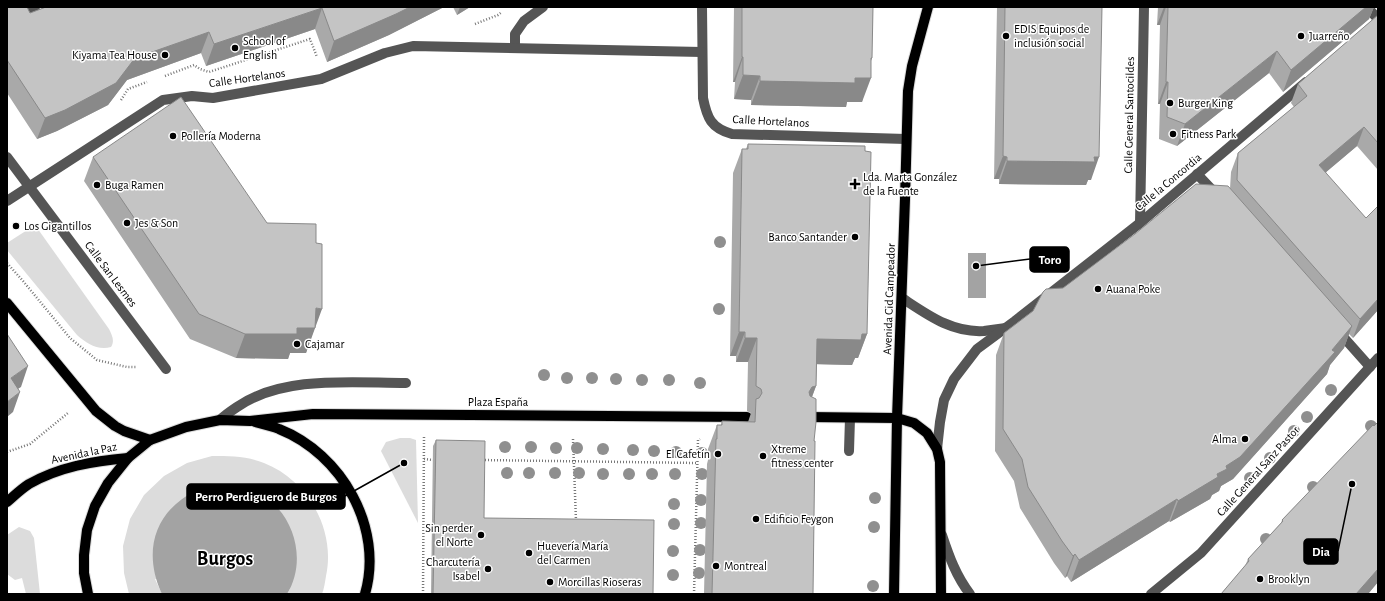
<svg xmlns="http://www.w3.org/2000/svg" width="1385" height="601" font-family="'Alegreya Sans',sans-serif">
  <style>
    .green { fill: #dcdcdc }
    .water { fill: #a3a3a3 }
    .lines { fill: none; stroke-linecap: round; stroke-linejoin: round }
    .major-casing { stroke: #dbdbdb; stroke-width: 12 }
    .path { stroke: #777; stroke-width: 2.5; stroke-dasharray: 1 2; stroke-linecap: butt }
    .minor { stroke: #555; stroke-width: 10 }
    .major { stroke: #000; stroke-width: 10 }
    .tree { fill: #8f8f8f }
    .wall { fill: #a9a9a9 }
    .shaded-wall { fill: #898989 }
    .building { fill: #c4c4c4; stroke: #898989 }
    .poi-dot { fill: #000; stroke: #fff; stroke-width: 1.5 }
    .labels { text-anchor: middle; stroke-width: 3; stroke-linejoin: round; paint-order: stroke }
    .poi-label { font-size: 12px; fill: #000; stroke: #fff; text-anchor: start }
    .street-label { font-size: 12px; fill: #000; stroke: #fff }
    .town-label { font-size: 20px; font-weight: bold; fill: #000; stroke: #fff }
    .leader { fill: none; stroke: #000; stroke-width: 1.5 }
    .callout-dot { fill: #000; stroke: #fff; stroke-width: 1.5 }
    .callout { fill: #000; stroke: #000; stroke-width: 1.5 }
    .callout-label { font-size: 13px; text-anchor: middle; font-weight: bold; fill: #fff }
  </style>
  <rect width="100%" height="100%" fill="#fff"/>
  <g class="green">
    <path d="M35 225 109 329C112 335 115 341 111 347 98 351 86 343 77 335L7 250V243Z"/>
    <polygon points="400,438 410,438 416,440 418,523 381,451 386,442"/>
    <path d="M212 456C230 456 247 456 264 463 308 480 336 530 326 576 325 582 324 589 322 594H287L290 589 155 579 162 594H129L124 573 123 546 130 519 144 495 164 476 187 463Z"/>
    <polygon points="19,527 30,531 34,538 40,594 26,594 22,578 15,580 7,574 7,535"/>
  </g>
  <g class="water">
    <rect x="968" y="253" width="18" height="45"/>
    <path d="M215 485C226 485 237 485 248 489 291 502 310 557 287 594H162L161 592C143 551 154 511 197 490 202 488 209 487 215 485Z"/>
  </g>
  <g class="lines">
    <defs>
      <g id="major">
        <polyline points="7,303 96,411 115,426 124,431 150,440"/>
        <polyline points="807,417 897,418 914,423 927,433 937,449 940,462 941,594"/>
        <path d="M255 422C263 424 272 426 279 429 342 454 384 528 365 594"/>
        <path d="M7 502C14 496 21 489 29 484 59 467 93 461 128 458"/>
        <polyline points="88,594 84,573 84,555 87,530 95,506 108,483 128,458 150,440 186,427 220,420 250,421 313,414 747,417"/>
        <polyline points="894,594 897,418 905,199 908,91 912,66 928,7"/>
      </g>
    </defs>
    <use href="#major" class="major-casing"/>
    <g class="path">
      <polyline points="475,24 498,15 502,12"/>
      <polyline points="165,76 194,65 200,69 209,72 310,39 317,57"/>
      <polyline points="121,100 128,89 147,82"/>
      <polyline points="7,263 23,281 70,338 97,360 127,367 137,367"/>
      <polyline points="573,439 576,521"/>
      <polyline points="7,452 30,444 68,413"/>
      <polyline points="424,459 433,460"/>
      <polyline points="482,460 697,463"/>
      <polyline points="423,594 424,437"/>
      <polyline points="694,594 698,440 700,439"/>
    </g>
    <g class="minor">
      <path d="M702 7 703 98C707 118 711 128 732 134L906 139"/>
      <polyline points="1367,7 1378,19"/>
      <polyline points="17,15 35,7"/>
      <polyline points="515,48 515,34 524,21 543,7"/>
      <polyline points="7,157 166,369"/>
      <polyline points="1197,174 1216,194"/>
      <polyline points="7,201 163,100 192,96 213,98 321,79 385,53 413,46 702,52"/>
      <polyline points="1140,223 1144,7"/>
      <path d="M902 298C928 315 952 333 984 331 991 330 999 329 1006 328"/>
      <polyline points="1338,331 1370,367"/>
      <path d="M220 420C225 415 231 411 237 407 283 375 352 383 406 383"/>
      <polyline points="937,449 940,422 944,400 954,379 977,349 1015,321 1140,223 1306,82"/>
      <polyline points="849,451 850,418"/>
      <path d="M942 535C949 556 956 576 970 594"/>
      <polyline points="1151,594 1201,553 1378,358"/>
    </g>
    <use href="#major" class="major"/>
  </g>
  <g class="tree">
    <circle cx="720" cy="242" r="6"/>
    <circle cx="719" cy="309" r="6"/>
    <circle cx="544" cy="375" r="6"/>
    <circle cx="567" cy="378" r="6"/>
    <circle cx="592" cy="378" r="6"/>
    <circle cx="616" cy="379" r="6"/>
    <circle cx="642" cy="380" r="6"/>
    <circle cx="669" cy="380" r="6"/>
    <circle cx="700" cy="383" r="6"/>
    <circle cx="1331" cy="390" r="6"/>
    <circle cx="1307" cy="417" r="6"/>
    <circle cx="1371" cy="426" r="6"/>
    <circle cx="1294" cy="431" r="6"/>
    <circle cx="505" cy="447" r="6"/>
    <circle cx="531" cy="447" r="6"/>
    <circle cx="556" cy="448" r="6"/>
    <circle cx="577" cy="448" r="6"/>
    <circle cx="603" cy="449" r="6"/>
    <circle cx="633" cy="450" r="6"/>
    <circle cx="654" cy="451" r="6"/>
    <circle cx="676" cy="452" r="6"/>
    <circle cx="702" cy="453" r="6"/>
    <circle cx="1270" cy="458" r="6"/>
    <circle cx="507" cy="473" r="6"/>
    <circle cx="529" cy="473" r="6"/>
    <circle cx="555" cy="473" r="6"/>
    <circle cx="579" cy="473" r="6"/>
    <circle cx="603" cy="474" r="6"/>
    <circle cx="629" cy="474" r="6"/>
    <circle cx="652" cy="474" r="6"/>
    <circle cx="675" cy="474" r="6"/>
    <circle cx="702" cy="474" r="6"/>
    <circle cx="1250" cy="478" r="6"/>
    <circle cx="1313" cy="487" r="6"/>
    <circle cx="875" cy="498" r="6"/>
    <circle cx="701" cy="500" r="6"/>
    <circle cx="674" cy="504" r="6"/>
    <circle cx="701" cy="523" r="6"/>
    <circle cx="674" cy="524" r="6"/>
    <circle cx="874" cy="527" r="6"/>
    <circle cx="1266" cy="539" r="6"/>
    <circle cx="700" cy="550" r="6"/>
    <circle cx="673" cy="551" r="6"/>
    <circle cx="699" cy="573" r="6"/>
    <circle cx="673" cy="575" r="6"/>
    <circle cx="873" cy="586" r="6"/>
  </g>
  <g class="wall">
    <polygon points="7,7 30,13 46,7 444,7 389,35 327,62 315,29 206,66 201,53 127,80 108,105 57,131 37,139 7,93"/>
    <polygon points="453,7 470,7 457,15"/>
    <polygon points="734,7 873,7 871,62 862,102 847,102 846,107 751,105 751,100 734,99 735,82 733,82"/>
    <polygon points="997,7 1102,7 1091,180 1088,180 1086,185 999,184 999,179 994,179"/>
    <polygon points="1158,7 1374,7 1369,19 1283,92 1269,73 1177,146 1159,139 1160,104 1158,104 1160,25 1157,25"/>
    <polygon points="1378,15 1378,170 1357,146 1326,172 1378,310 1353,338 1349,334 1344,348 1330,365 1327,374 1233,479 1221,486 1219,491 1212,495 1210,499 1170,522 1169,521 1071,582 1067,576 1065,578 1054,563 1020,508 1014,481 995,451 996,355 1004,333 1063,288 1230,189 1231,172 1238,153 1294,107 1291,103 1298,84"/>
    <polygon points="748,144 867,334 858,358 855,358 852,365 817,364 816,386 812,397 814,441 813,594 704,594 707,464 708,460 708,449 717,425 721,425 722,421 748,422 751,413 747,411 748,362 736,362 736,356 730,356 733,173 742,149 746,149"/>
    <polygon points="93,157 267,223 316,243 315,326 306,353 290,353 288,359 236,358 190,339 84,181"/>
    <polygon points="1378,422 1378,582 1368,594 1221,594 1245,566 1248,559 1281,523 1282,520"/>
    <polygon points="436,440 484,518 653,594 431,594 433,446"/>
  </g>
  <g class="shaded-wall">
    <polygon points="410,7 444,7 389,35 327,62 334,41"/>
    <polygon points="460,7 470,7 457,15"/>
    <polygon points="1164,7 1166,7 1160,25 1157,25"/>
    <polygon points="1366,7 1374,7 1369,19 1283,92 1291,70"/>
    <polygon points="322,8 315,29 206,66 214,44"/>
    <polygon points="209,32 201,53 127,80 108,105 57,131 37,139 45,118 135,58"/>
    <polygon points="1277,51 1269,73 1177,146 1185,124"/>
    <polygon points="742,57 743,57 735,82 733,82"/>
    <polygon points="871,58 872,58 865,78 871,78 862,102 847,102 846,107 751,105 760,81"/>
    <polygon points="743,75 760,76 751,100 734,99"/>
    <polygon points="1166,82 1168,82 1160,104 1158,104"/>
    <polygon points="1364,127 1357,146 1312,184 1319,165"/>
    <polygon points="1003,156 1007,157 999,179 994,179"/>
    <polygon points="1094,157 1099,157 1091,180 1088,180 1086,185 999,184 1007,161"/>
    <polygon points="1378,299 1378,310 1353,338 1360,319"/>
    <polygon points="316,308 322,309 306,353 290,353 288,359 236,358 245,334 297,328"/>
    <polygon points="1352,326 1344,348 1330,365 1327,374 1233,479 1221,486 1219,491 1212,495 1210,499 1170,522 1178,501 1217,474 1226,466 1332,350"/>
    <polygon points="739,332 745,332 736,356 730,356"/>
    <polygon points="862,334 867,334 858,358 855,358 852,365 808,364 817,339"/>
    <polygon points="745,338 757,338 748,362 736,362"/>
    <polygon points="28,366 21,387 7,396 11,378"/>
    <polygon points="816,386 807,410 809,392 812,387"/>
    <polygon points="20,392 13,412 7,417 7,402"/>
    <polygon points="1177,499 1169,521 1071,582 1079,560"/>
    <polygon points="1075,554 1067,576 1065,578 1073,556"/>
    <polygon points="1378,569 1378,582 1368,594 1356,594"/>
  </g>
  <g class="building">
    <polygon points="7,7 27,7 30,13 46,7 410,7 396,14 334,41 322,8 214,44 209,32 135,58 116,83 65,110 45,118 7,60"/>
    <polygon points="742,7 873,7 872,58 871,58 871,78 855,78 855,83 760,81 760,76 743,75 743,57 742,57"/>
    <polygon points="1005,7 1102,7 1099,157 1094,157 1095,162 1007,161 1007,157 1003,156"/>
    <polygon points="1168,7 1366,7 1291,70 1277,51 1185,124 1167,117 1168,82 1166,82"/>
    <polygon points="1378,15 1378,143 1364,127 1319,165 1366,218 1378,206 1378,299 1360,319 1237,180 1238,153 1307,96 1298,84"/>
    <polygon points="181,97 267,223 316,224 316,243 322,244 322,309 316,308 315,328 297,328 297,334 245,334 199,314 93,157"/>
    <polygon points="748,144 865,146 865,151 871,152 867,334 862,334 861,340 817,339 816,386 812,387 809,392 810,396 816,399 816,422 814,441 815,441 813,594 712,594 716,439 717,439 717,425 722,425 722,421 755,422 756,399 759,398 762,393 761,389 756,386 757,338 745,338 745,332 739,332 742,149 748,149"/>
    <polygon points="1196,184 1228,186 1352,326 1332,350 1335,352 1240,457 1226,466 1227,469 1217,474 1218,477 1178,501 1177,499 1079,560 1075,554 1073,556 1062,541 1028,487 1022,459 1003,429 1004,333 1033,311 1043,292 1046,289 1063,288 1135,234"/>
    <polygon points="7,334 28,366 11,378 20,392 7,402"/>
    <polygon points="1378,422 1378,569 1356,594 1221,594 1249,561 1248,559 1283,521 1282,520 1373,425 1374,426"/>
    <polygon points="436,440 485,441 484,518 654,520 653,594 433,594"/>
  </g>
  <g class="poi-dot">
    <circle cx="1006" cy="36" r="4"/>
    <circle cx="1301" cy="36" r="4"/>
    <circle cx="235" cy="48" r="4"/>
    <circle cx="165" cy="55" r="4"/>
    <circle cx="1170" cy="103" r="4"/>
    <circle cx="1173" cy="134" r="4"/>
    <circle cx="173" cy="136" r="4"/>
    <path d="M853 178h4v4h4v4h-4v4h-4v-4h-4v-4h4z"/>
    <circle cx="97" cy="185" r="4"/>
    <circle cx="127" cy="223" r="4"/>
    <circle cx="16" cy="226" r="4"/>
    <circle cx="855" cy="237" r="4"/>
    <circle cx="1098" cy="289" r="4"/>
    <circle cx="297" cy="344" r="4"/>
    <circle cx="1245" cy="439" r="4"/>
    <circle cx="718" cy="454" r="4"/>
    <circle cx="763" cy="456" r="4"/>
    <circle cx="756" cy="519" r="4"/>
    <circle cx="481" cy="535" r="4"/>
    <circle cx="529" cy="553" r="4"/>
    <circle cx="716" cy="566" r="4"/>
    <circle cx="488" cy="569" r="4"/>
    <circle cx="1260" cy="579" r="4"/>
    <circle cx="550" cy="582" r="4"/>
  </g>
  <g class="labels">
    <g class="poi-label">
      <text x="1014" y="33">EDIS Equipos de<tspan x="1014" dy="14">inclusión social</tspan></text>
      <text x="1309" y="40">Juarreño</text>
      <text x="243" y="45">School of<tspan x="243" dy="14">English</tspan></text>
      <text x="157" y="59" text-anchor="end">Kiyama Tea House</text>
      <text x="1178" y="107">Burger King</text>
      <text x="1181" y="138">Fitness Park</text>
      <text x="181" y="140">Pollería Moderna</text>
      <text x="863" y="181">Lda. Marta González<tspan x="863" dy="14">de la Fuente</tspan></text>
      <text x="105" y="189">Buga Ramen</text>
      <text x="135" y="227">Jes &amp; Son</text>
      <text x="24" y="230">Los Gigantillos</text>
      <text x="847" y="241" text-anchor="end">Banco Santander</text>
      <text x="1106" y="293">Auana Poke</text>
      <text x="305" y="348">Cajamar</text>
      <text x="1237" y="443" text-anchor="end">Alma</text>
      <text x="771" y="453">Xtreme<tspan x="771" dy="14">fitness center</tspan></text>
      <text x="710" y="458" text-anchor="end">El Cafetín</text>
      <text x="764" y="523">Edificio Feygon</text>
      <text x="473" y="532" text-anchor="end">Sin perder<tspan x="473" dy="14">el Norte</tspan></text>
      <text x="537" y="550">Huevería María<tspan x="537" dy="14">del Carmen</tspan></text>
      <text x="480" y="566" text-anchor="end">Charcutería<tspan x="480" dy="14">Isabel</tspan></text>
      <text x="724" y="570">Montreal</text>
      <text x="1268" y="583">Brooklyn</text>
      <text x="558" y="586">Morcillas Rioseras</text>
    </g>
    <g class="street-label">
      <text transform="translate(247 78) rotate(-8)" y="4">Calle Hortelanos</text>
      <text transform="translate(1129 115) rotate(-89)" y="4">Calle General Santocildes</text>
      <text transform="translate(771 121) rotate(3)" y="4">Calle Hortelanos</text>
      <text transform="translate(1168 182) rotate(-40)" y="4">Calle la Concordia</text>
      <text transform="translate(111 274) rotate(53)" y="4">Calle San Lesmes</text>
      <text transform="translate(889 299) rotate(-88)" y="4">Avenida Cid Campeador</text>
      <text x="498" y="406">Plaza España</text>
      <text transform="translate(84 453) rotate(-12)" y="4">Avenida la Paz</text>
      <text transform="translate(1258 471) rotate(-48)" y="4">Calle General Sanz Pastor</text>
    </g>
    <g class="town-label">
      <text x="225" y="565">Burgos</text>
    </g>
  </g>
  <path class="leader" d="M976 266L1030 259M404 463L345 496M1352 484L1338 551"/>
  <g class="callout-dot">
    <circle cx="976" cy="266" r="4"/>
    <circle cx="404" cy="463" r="4"/>
    <circle cx="1352" cy="484" r="4"/>
  </g>
  <g class="callout">
    <rect x="1030" y="247" width="39" height="25" rx="4"/>
    <rect x="187" y="484" width="158" height="25" rx="4"/>
    <rect x="1304" y="539" width="34" height="25" rx="4"/>
  </g>
  <g class="callout-label">
    <text x="1050" y="264">Toro</text>
    <text x="266" y="501">Perro Perdiguero de Burgos</text>
    <text x="1321" y="556">Dia</text>
  </g>
  <rect width="1385" height="601" fill="none" stroke="#000000" stroke-width="16"/>
</svg>
